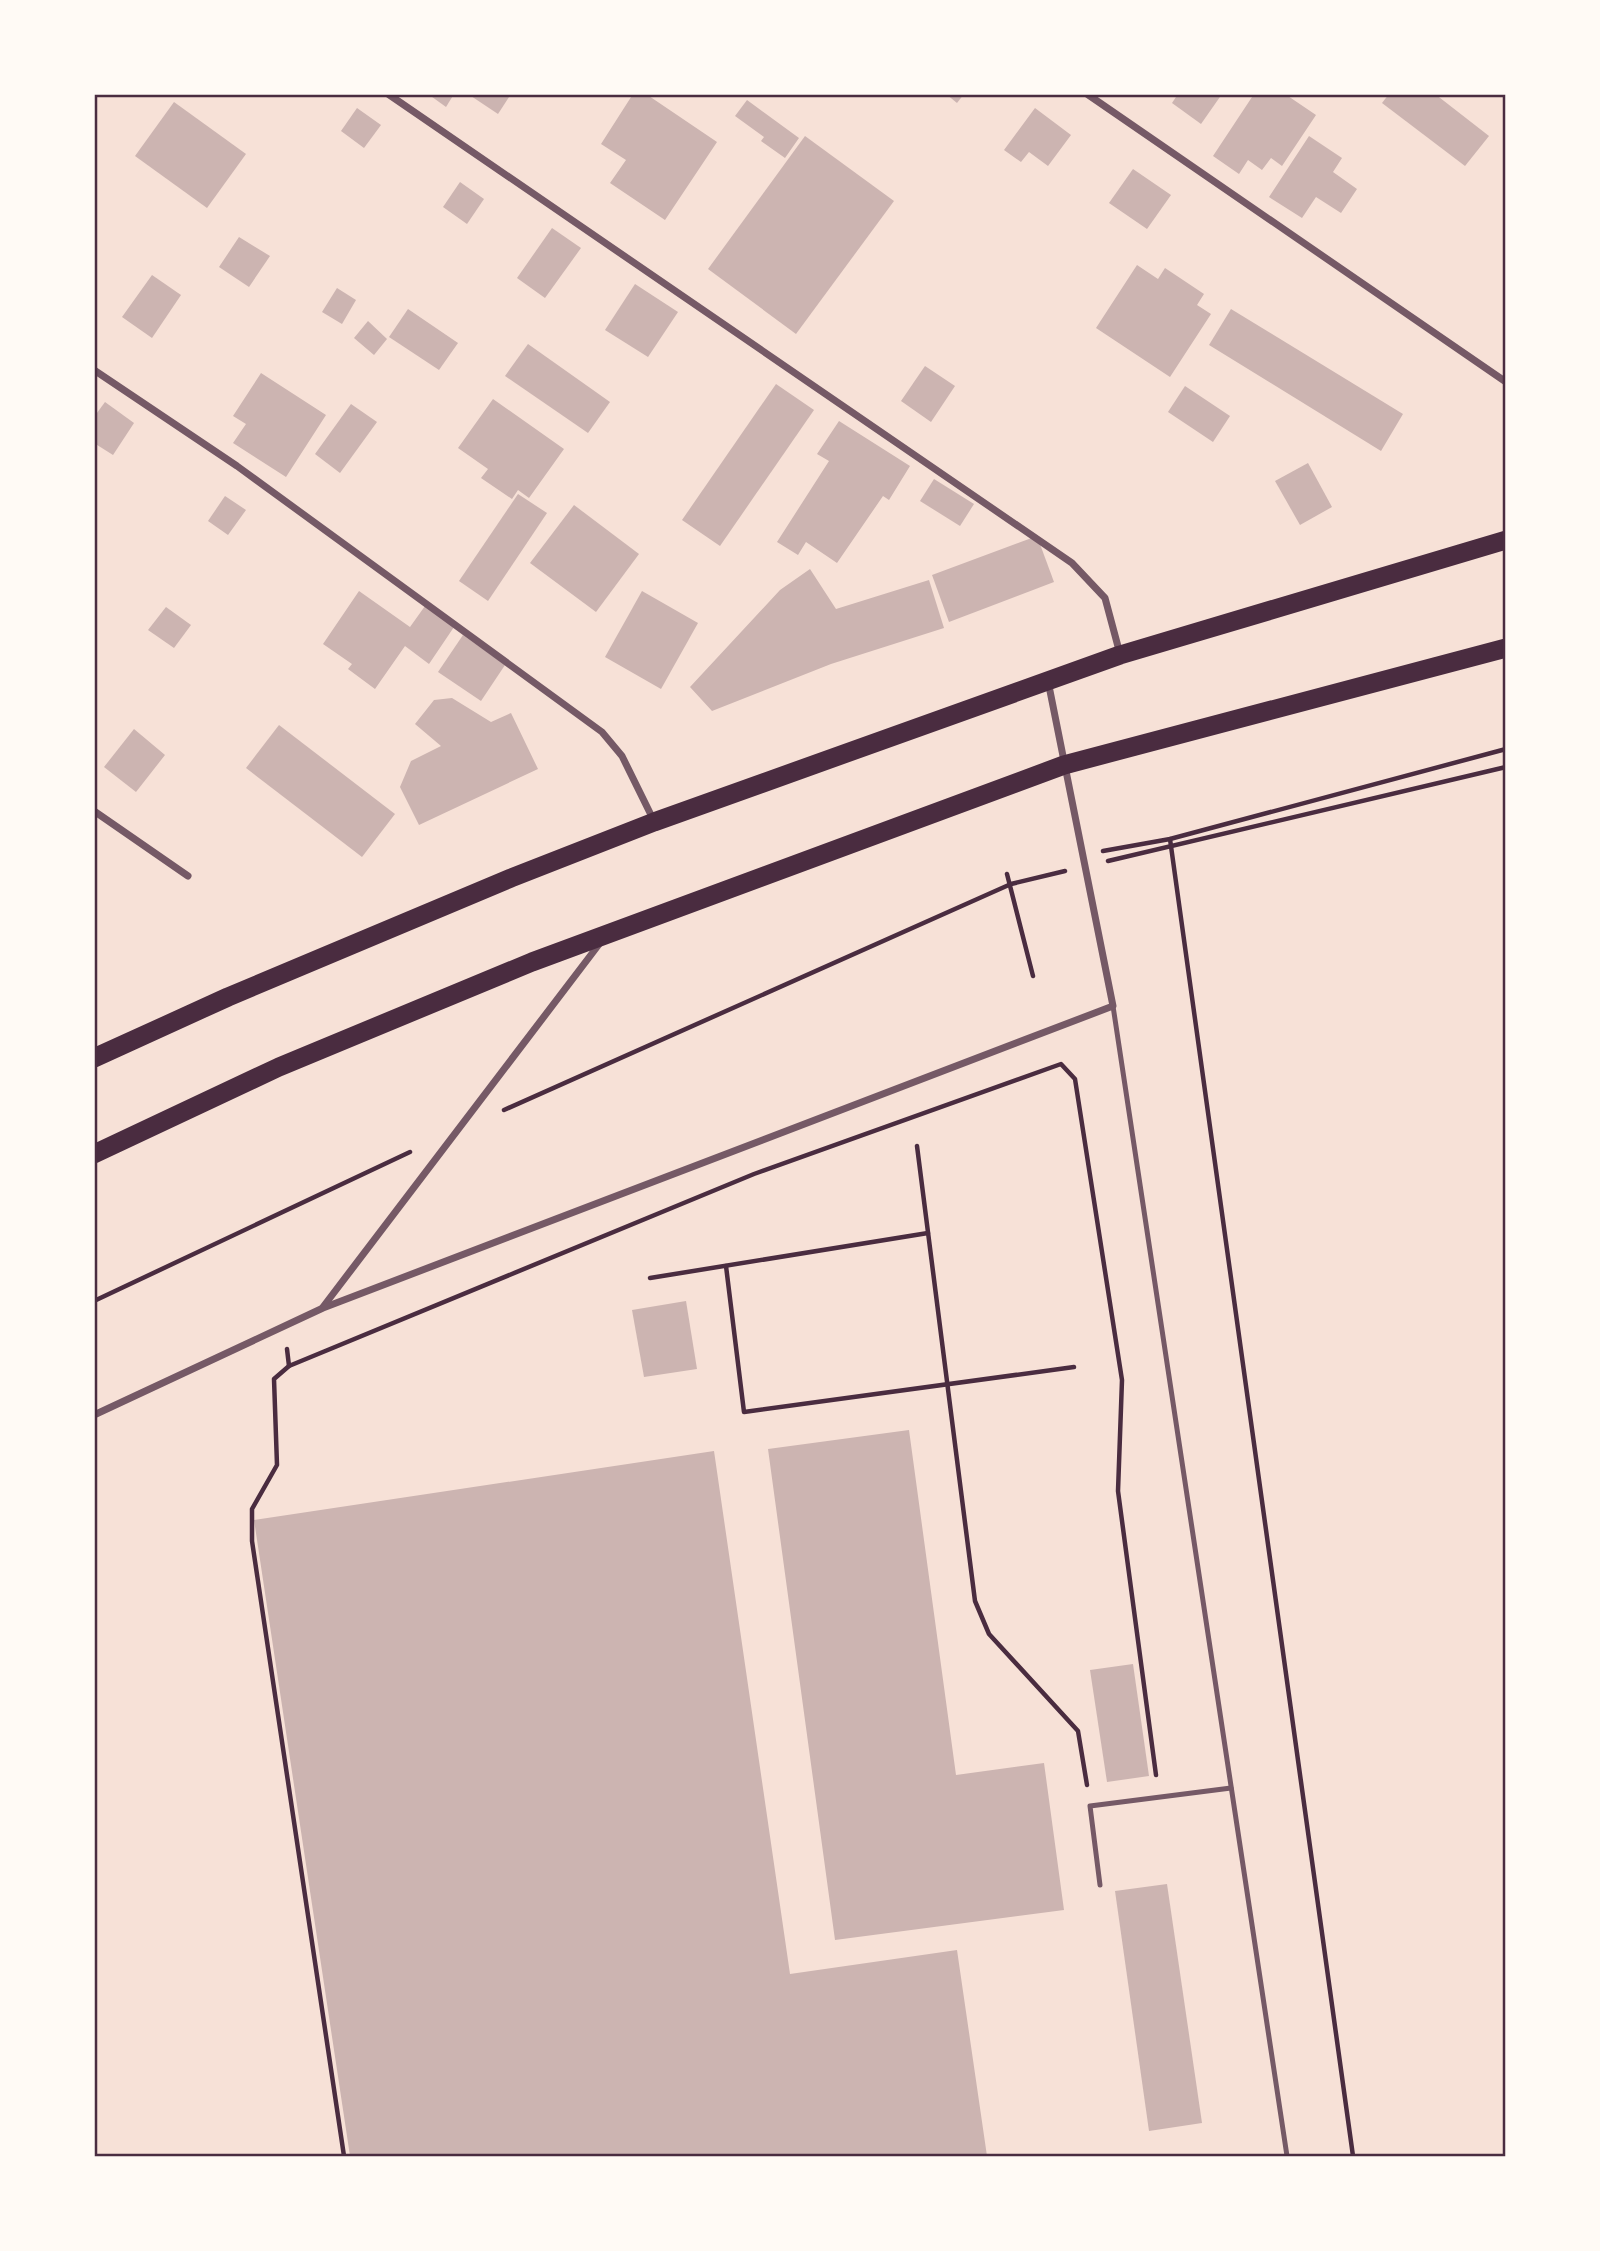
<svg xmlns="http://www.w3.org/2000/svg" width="1600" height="2251" font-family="Raleway,sans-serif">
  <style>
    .building { fill: #ccb4b1 }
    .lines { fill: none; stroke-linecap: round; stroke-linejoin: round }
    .path { stroke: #4a2c40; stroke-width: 4.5 }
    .service { stroke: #755966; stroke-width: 5 }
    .minor { stroke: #755966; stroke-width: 7 }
    .trunk { stroke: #4a2c40; stroke-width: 19 }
    .neatline { fill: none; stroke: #4a2c40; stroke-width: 2.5 }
  </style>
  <rect width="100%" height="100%" fill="#f7e1d7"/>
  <g class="building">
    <polygon points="428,94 454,94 446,107"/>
    <polygon points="468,94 511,94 498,114"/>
    <polygon points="633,94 646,94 717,142 665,220 610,183 626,160 601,144"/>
    <polygon points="946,94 964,94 957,103"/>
    <polygon points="1178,94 1222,94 1201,124 1172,103"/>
    <polygon points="1254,94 1285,94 1316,115 1282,166 1271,158 1262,170 1248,160 1239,174 1213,156"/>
    <polygon points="1389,94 1435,94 1489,136 1465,166 1382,103"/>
    <polygon points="747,100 799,138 785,158 761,141 764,137 735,116"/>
    <polygon points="174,102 246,154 207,208 135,156"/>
    <polygon points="357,108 381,125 364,148 341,131"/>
    <polygon points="1035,108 1071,135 1048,166 1029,152 1021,162 1004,150"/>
    <polygon points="805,136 894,201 796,334 708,269"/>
    <polygon points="1309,136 1342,158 1333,172 1357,189 1341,213 1316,197 1302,218 1269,197"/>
    <polygon points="1133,169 1171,195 1147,229 1109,203"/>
    <polygon points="460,182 484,199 467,224 443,207"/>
    <polygon points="552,228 581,248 545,298 517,278"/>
    <polygon points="239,237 270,256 249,287 219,267"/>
    <polygon points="1137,265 1158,279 1165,268 1204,294 1197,305 1211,314 1170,377 1096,328"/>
    <polygon points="152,275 181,295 152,338 122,317"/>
    <polygon points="635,284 678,312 648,357 605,330"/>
    <polygon points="337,288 356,300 342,324 322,312"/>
    <polygon points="408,309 458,343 439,370 389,337"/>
    <polygon points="1231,309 1403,414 1381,451 1209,345"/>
    <polygon points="368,321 387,339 374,355 354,338"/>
    <polygon points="528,344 610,402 588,433 505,376"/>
    <polygon points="925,366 955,386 931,422 901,401"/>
    <polygon points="261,373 326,415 286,477 233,443 246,424 233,416"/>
    <polygon points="776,384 814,410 720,546 682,520"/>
    <polygon points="1185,386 1230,416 1213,442 1168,412"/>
    <polygon points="493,399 564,449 529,498 518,490 512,499 481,478 488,469 458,448"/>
    <polygon points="105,402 134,423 113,455 94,443 94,417"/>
    <polygon points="351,404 377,422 340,473 315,454"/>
    <polygon points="839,421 910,466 889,500 883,496 837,563 806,542 798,555 777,542 829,461 817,454"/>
    <polygon points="1308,463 1332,507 1300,525 1275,481"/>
    <polygon points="934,479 974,504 960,526 920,501"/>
    <polygon points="518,494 547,513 488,601 459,581"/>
    <polygon points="225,496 246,510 228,535 208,521"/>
    <polygon points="574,505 639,554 596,612 530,563"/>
    <polygon points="1037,536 1054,582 949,622 932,575"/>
    <polygon points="810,569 836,609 929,580 944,628 831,664 712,711 690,687 780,590"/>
    <polygon points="359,591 410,627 425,606 454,627 429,664 405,646 375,689 348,669 352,664 323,644"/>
    <polygon points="642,591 698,623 661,689 605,657"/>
    <polygon points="166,607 191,625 174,648 148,630"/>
    <polygon points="463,635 505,665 481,701 438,672"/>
    <polygon points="452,698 491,722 511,713 538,769 419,825 400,787 411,761 441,746 415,724 434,700"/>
    <polygon points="279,725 395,814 362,857 246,768"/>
    <polygon points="134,729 165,755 136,792 104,767"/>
    <polygon points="686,1301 697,1369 644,1377 632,1310"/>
    <polygon points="909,1430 956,1775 1044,1763 1064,1910 835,1940 768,1449"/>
    <polygon points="714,1451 790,1974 957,1950 987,2156 350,2156 254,1520"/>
    <polygon points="1133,1664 1149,1776 1107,1782 1090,1670"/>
    <polygon points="1167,1884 1202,2123 1149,2131 1115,1891"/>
  </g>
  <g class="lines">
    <g class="path">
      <polyline points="1170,839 1353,2156"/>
      <polyline points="1103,851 1170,839 1506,749"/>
      <polyline points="1108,861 1506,767"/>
      <polyline points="1007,874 1033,976"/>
      <polyline points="504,1110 1011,884 1065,871"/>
      <polyline points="917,1146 975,1601 989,1634 1078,1731 1087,1785"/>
      <polyline points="726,1266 744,1412 1074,1367"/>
      <polyline points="650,1278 928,1233"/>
      <polyline points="94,1301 410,1152"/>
      <polyline points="287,1349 289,1366 754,1174 1061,1064 1075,1079 1122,1380 1118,1491 1156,1775"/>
      <polyline points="289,1366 274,1379 277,1465 252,1509 252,1541 344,2156"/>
    </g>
    <g class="service">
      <polyline points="1113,1006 1287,2156"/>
      <polyline points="1100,1885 1090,1806 1231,1788"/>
    </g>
    <g class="minor">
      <polyline points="388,94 1072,563 1105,598 1120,654"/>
      <polyline points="1087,94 1506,382"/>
      <polyline points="94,370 237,466 602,732 622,756 654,821"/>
      <polyline points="94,811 188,876"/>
      <polyline points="323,1307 600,943"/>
      <polyline points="94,1415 323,1308 1113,1006 1048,681"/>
    </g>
    <g class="trunk">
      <polyline points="94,1058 228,997 511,878 654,822 1120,655 1506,540"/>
      <polyline points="94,1154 279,1067 532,962 1064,765 1506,648"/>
    </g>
  </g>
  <rect width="1600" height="2251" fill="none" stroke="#fffaf5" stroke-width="192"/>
  <rect x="96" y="96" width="1408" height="2059" class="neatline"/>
</svg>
